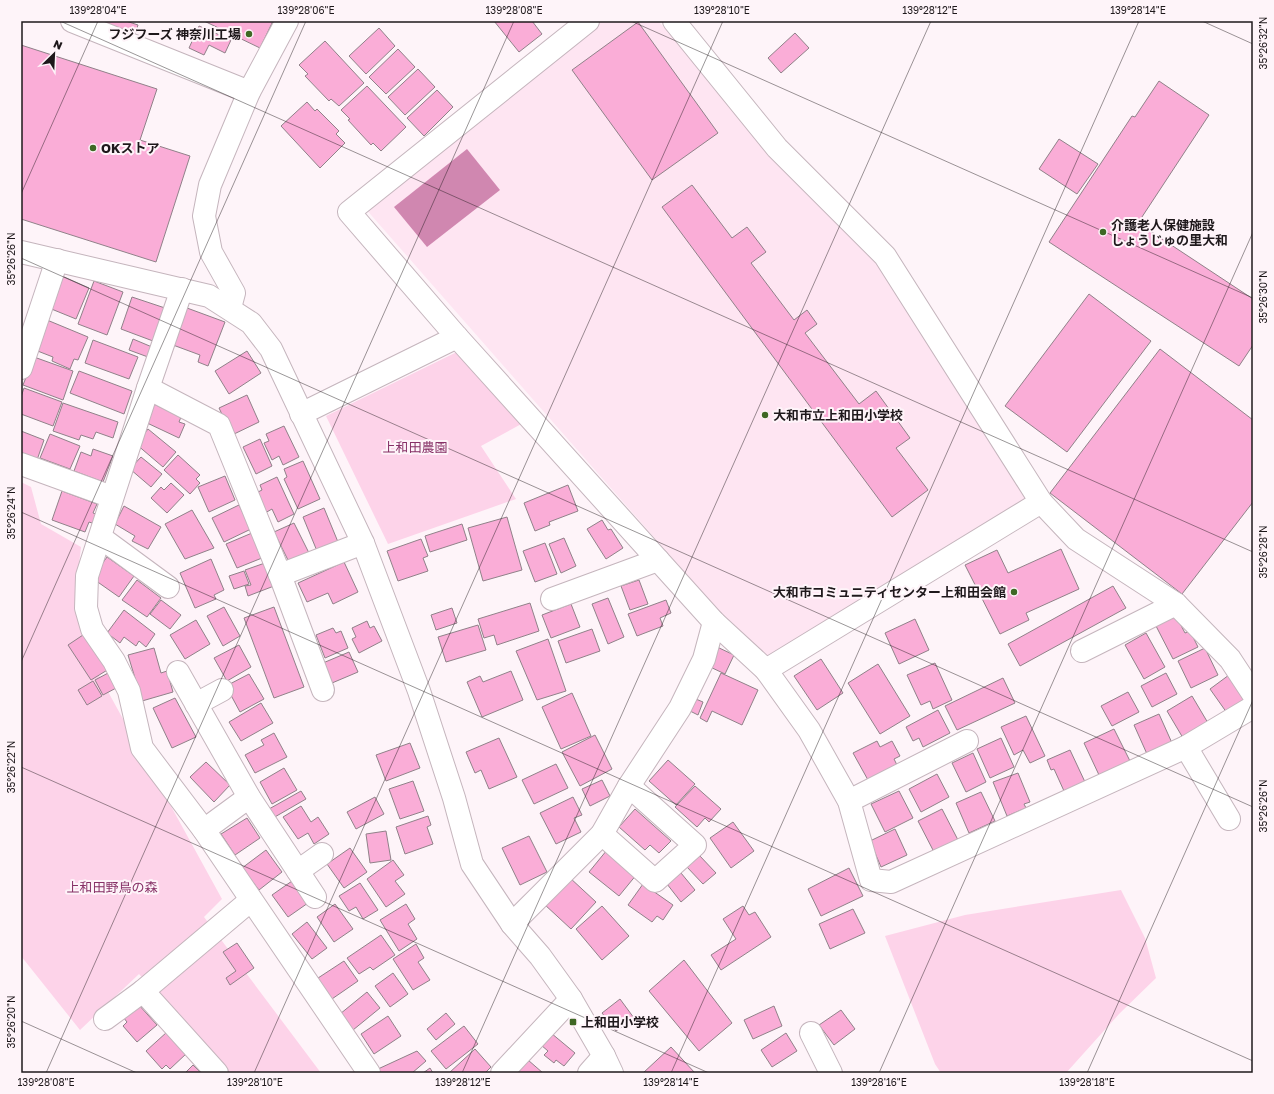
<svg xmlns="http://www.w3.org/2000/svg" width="1274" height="1094" font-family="'Golos Text','Noto Sans JP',sans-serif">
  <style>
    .built { fill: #fee5f2 }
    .green { fill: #fdd3e9 }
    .water { fill: #d087b0 }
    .building { fill: #faadd7; stroke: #908189 }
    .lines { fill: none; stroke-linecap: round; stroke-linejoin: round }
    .minor-casing { stroke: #c5b5bd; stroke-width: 24 }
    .minor { stroke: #fff; stroke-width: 22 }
    .ticks { fill: none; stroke: #1e181b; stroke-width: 1; stroke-opacity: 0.45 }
    .poi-dot { fill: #3e6824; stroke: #fef4f9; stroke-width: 1.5 }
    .labels { text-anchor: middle; stroke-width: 4; stroke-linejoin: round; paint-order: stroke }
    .poi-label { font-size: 13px; font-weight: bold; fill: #1e181b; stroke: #fef4f9; text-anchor: start }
    .park-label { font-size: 13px; fill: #873167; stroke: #fef4f9 }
    .neatline { fill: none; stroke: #1e181b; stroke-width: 1.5 }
    .ticks-label { font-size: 10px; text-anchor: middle; fill: #1e181b }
  </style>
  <rect width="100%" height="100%" fill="#fef4f9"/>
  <polygon class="built" points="591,21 658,21 775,150 883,259 1037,502 768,667 364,207"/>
  <g class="green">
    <polygon points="465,348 525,422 481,446 516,499 388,544 326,416"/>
    <polygon points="21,482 31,487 41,524 81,547 74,609 95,668 222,899 204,917 321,1073 227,1073 139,974 80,1030 21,956"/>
    <polygon points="1121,890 1145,938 1156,978 1119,1014 1066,1073 941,1073 935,1064 885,936 965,915"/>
  </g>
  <polygon class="water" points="467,149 500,190 427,247 394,207"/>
  <g class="building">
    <polygon points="105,21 126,21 138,25 135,34 104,23"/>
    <polygon points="204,21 273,21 260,48"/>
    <polygon points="494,21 532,21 542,34 519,52"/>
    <polygon points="638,22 718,133 652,180 572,70"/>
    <polygon points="199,26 231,40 225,53 209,45 204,55 189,48"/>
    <polygon points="379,28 395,46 366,74 349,56"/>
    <polygon points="795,33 809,48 781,73 768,58"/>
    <polygon points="325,41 364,83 339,106 331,99 329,101 305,76 308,74 299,65"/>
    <polygon points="21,45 157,89 140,140 190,156 156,262 21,219"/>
    <polygon points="398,49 415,67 386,94 369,77"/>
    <polygon points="418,69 435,87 405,115 388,97"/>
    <polygon points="1159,81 1209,115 1138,223 1253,299 1253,345 1239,366 1049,242 1132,116 1135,117"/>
    <polygon points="367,86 406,127 381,151 373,143 371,145 348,120 350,119 341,110"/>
    <polygon points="437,90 453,107 424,136 407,118"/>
    <polygon points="307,102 315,111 317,109 339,131 336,134 345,143 320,168 281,126"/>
    <polygon points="1059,139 1098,164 1077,194 1039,169"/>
    <polygon points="692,185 732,238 747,227 766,252 751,263 794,320 807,310 817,324 805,333 859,404 876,391 910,438 896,448 928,490 892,517 662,207"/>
    <polygon points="62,276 89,288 76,319 49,308"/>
    <polygon points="94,281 123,292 107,335 78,324"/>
    <polygon points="1089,294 1151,341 1067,452 1005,406"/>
    <polygon points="132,297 165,308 153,341 121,329"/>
    <polygon points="187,308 225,322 208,366 198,362 200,355 173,345"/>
    <polygon points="47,320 88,337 78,360 74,359 70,369 52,361 53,357 35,350"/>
    <polygon points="133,339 152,347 148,357 129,350"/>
    <polygon points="93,340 138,357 129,379 85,363"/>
    <polygon points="1160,349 1253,420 1253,502 1182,594 1050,493"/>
    <polygon points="247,351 261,373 229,394 215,371"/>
    <polygon points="34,357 73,371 63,400 23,385"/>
    <polygon points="79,371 132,391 124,414 70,393"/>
    <polygon points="24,388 62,402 53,426 21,414 21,397"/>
    <polygon points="247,395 259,422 232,435 219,408"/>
    <polygon points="63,403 118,422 113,438 96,432 93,439 81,435 79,440 53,431"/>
    <polygon points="154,404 181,417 179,422 185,424 179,438 145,422"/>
    <polygon points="284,426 299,457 283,465 279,456 272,460 264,443 269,441 266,434"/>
    <polygon points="148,429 176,452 163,467 136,444"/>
    <polygon points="21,431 44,440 37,460 21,454"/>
    <polygon points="50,434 80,446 70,469 40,458"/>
    <polygon points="260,439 272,466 256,474 243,447"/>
    <polygon points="93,449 113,456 103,482 74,471 81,452 91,456"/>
    <polygon points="178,455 200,475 196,479 200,483 190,494 164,470"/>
    <polygon points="141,457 162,474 151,487 130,469"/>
    <polygon points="303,461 320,499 298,509 284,479 287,477 284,469"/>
    <polygon points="225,476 235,500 209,512 198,487"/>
    <polygon points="277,477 294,514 278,522 272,509 265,513 256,493 262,490 260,485"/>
    <polygon points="171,483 184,495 167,513 151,498 161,487 164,490"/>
    <polygon points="568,485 578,511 549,522 550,525 535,531 524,503"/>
    <polygon points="62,491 97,504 93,513 102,516 98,525 89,522 85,532 52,520"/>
    <polygon points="239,505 251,529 224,542 212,518"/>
    <polygon points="124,506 161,527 148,549 132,541 135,536 115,524"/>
    <polygon points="324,508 338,542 317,551 303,517"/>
    <polygon points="192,510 214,548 185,559 165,524"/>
    <polygon points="507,517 522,570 483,581 468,528"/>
    <polygon points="602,520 608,530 611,529 623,548 606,559 587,529"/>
    <polygon points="294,523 310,555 290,564 274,532"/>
    <polygon points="462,524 467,540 430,552 425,536"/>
    <polygon points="252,533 262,558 237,568 226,544"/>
    <polygon points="564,538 576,566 561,573 549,544"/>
    <polygon points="421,539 428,556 423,558 428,571 398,581 387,551"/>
    <polygon points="545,543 557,574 535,582 523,551"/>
    <polygon points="1061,549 1079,589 1026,613 1029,620 1000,634 965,565 997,550 1008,573"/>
    <polygon points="107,557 134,576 119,597 92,578"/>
    <polygon points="211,559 224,590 214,595 216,599 195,608 180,573"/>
    <polygon points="344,562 358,592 333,604 328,593 307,602 298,583"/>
    <polygon points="265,563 274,586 248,596 245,586 251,585 245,570"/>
    <polygon points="244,571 249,584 234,589 229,576"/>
    <polygon points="137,580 161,598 147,617 122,600"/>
    <polygon points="639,580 648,604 630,610 621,586"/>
    <polygon points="1113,586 1126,608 1020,666 1008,644"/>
    <polygon points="608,598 624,637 608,644 592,604"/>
    <polygon points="161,600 181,615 170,629 150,614"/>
    <polygon points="666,600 671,613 660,618 663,626 637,636 628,614"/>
    <polygon points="530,603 539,631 497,645 494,635 484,638 478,619"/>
    <polygon points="571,604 580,627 551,638 542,615"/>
    <polygon points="224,607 240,636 223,646 207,616"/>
    <polygon points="274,607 304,687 274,698 244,618"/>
    <polygon points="452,608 457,623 436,630 431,615"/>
    <polygon points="124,610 155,634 146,647 139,641 136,646 124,637 120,643 107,633"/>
    <polygon points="1176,616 1185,633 1190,631 1198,647 1173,659 1156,626"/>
    <polygon points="915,619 929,650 899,664 885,633"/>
    <polygon points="196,620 210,644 185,659 170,635"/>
    <polygon points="367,621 370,628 374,626 382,641 359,653 352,639 356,637 352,628"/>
    <polygon points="478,625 486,650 446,662 438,637"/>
    <polygon points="333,628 336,633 341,631 348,648 325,658 316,635"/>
    <polygon points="592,629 600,651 566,663 558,641"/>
    <polygon points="86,633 109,669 91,680 68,645"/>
    <polygon points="1146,633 1165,667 1144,679 1125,645"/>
    <polygon points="548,639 566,691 537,700 516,651"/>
    <polygon points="239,645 251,667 227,681 214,658"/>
    <polygon points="715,646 734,655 725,674 706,665"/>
    <polygon points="154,648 161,673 167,671 173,692 142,701 128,655"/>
    <polygon points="1205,648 1218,675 1191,688 1178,661"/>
    <polygon points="349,652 358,672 332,683 323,663"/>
    <polygon points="821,659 843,693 817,710 794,676"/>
    <polygon points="935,663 952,700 933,709 930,701 921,705 907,675"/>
    <polygon points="878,664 910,716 880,734 848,683"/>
    <polygon points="511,671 523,700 482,717 467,682 480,676 483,682"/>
    <polygon points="110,672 118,687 103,695 95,680"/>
    <polygon points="721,673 758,690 742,725 712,711 707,722 700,718"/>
    <polygon points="1166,673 1177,694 1152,707 1141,686"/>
    <polygon points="249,674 264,699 240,712 226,686"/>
    <polygon points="1229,675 1246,699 1227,713 1210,689"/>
    <polygon points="1003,678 1015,703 957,730 945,706"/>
    <polygon points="93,681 102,696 87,705 78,690"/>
    <polygon points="1128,692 1139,712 1112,726 1101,706"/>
    <polygon points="572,693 591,736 561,749 542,707"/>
    <polygon points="1192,696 1208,723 1183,738 1167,711"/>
    <polygon points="691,697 703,702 698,715 686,709"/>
    <polygon points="175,698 196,737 172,748 153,708"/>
    <polygon points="261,703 273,723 241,741 229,722"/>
    <polygon points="938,710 950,733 923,747 919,738 913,741 906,727"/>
    <polygon points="1159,714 1172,743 1147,754 1134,725"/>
    <polygon points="1026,716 1045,756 1030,763 1023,750 1014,755 1001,727"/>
    <polygon points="1114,729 1130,761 1099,775 1084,743"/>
    <polygon points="274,733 287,757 255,773 245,755 264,745 261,740"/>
    <polygon points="595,735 612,769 580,786 562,752"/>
    <polygon points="499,738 517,777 489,789 481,770 475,773 466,752"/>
    <polygon points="1001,738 1014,767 990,778 977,749"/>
    <polygon points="877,741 880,747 892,741 900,756 894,759 897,765 868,780 853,753"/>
    <polygon points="410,743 420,768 386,781 376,755"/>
    <polygon points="1070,750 1085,782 1064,791 1054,769 1051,770 1047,760"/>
    <polygon points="973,753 986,782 966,792 952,763"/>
    <polygon points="668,760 695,784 676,805 649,781"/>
    <polygon points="206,762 230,785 214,802 190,777"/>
    <polygon points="556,764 568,788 534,804 522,780"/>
    <polygon points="284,768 297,790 272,804 260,782"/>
    <polygon points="1018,773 1030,802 1024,804 1026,808 1007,816 993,782"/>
    <polygon points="937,774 949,797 921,812 909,789"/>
    <polygon points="602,780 610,796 590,806 582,789"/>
    <polygon points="413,781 424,811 400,819 389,789"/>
    <polygon points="695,786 721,809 709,822 705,818 697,827 675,807"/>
    <polygon points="301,791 306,799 273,818 269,809"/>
    <polygon points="899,791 913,818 885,832 871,804"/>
    <polygon points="981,792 995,821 969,833 956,803"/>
    <polygon points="375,797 384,814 356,829 347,812"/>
    <polygon points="573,797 582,815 574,818 581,832 556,844 540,813"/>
    <polygon points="301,806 311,822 318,817 329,834 314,844 308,833 298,839 283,817"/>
    <polygon points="635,809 671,841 659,853 650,845 645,850 619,827"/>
    <polygon points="942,809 958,840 934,852 918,821"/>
    <polygon points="428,816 431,825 427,827 433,844 405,854 396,827"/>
    <polygon points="247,818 260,838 235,855 221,834"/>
    <polygon points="733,822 754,851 731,868 710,838"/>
    <polygon points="895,829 907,855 881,867 870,841"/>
    <polygon points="386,831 391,860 370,863 366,834"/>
    <polygon points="529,836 547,872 520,885 502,848"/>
    <polygon points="350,848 367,872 344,888 327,864"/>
    <polygon points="266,850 282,872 259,890 242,868"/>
    <polygon points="607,850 637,874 619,896 589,872"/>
    <polygon points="699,855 716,873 703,884 686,866"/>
    <polygon points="393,860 404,875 395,881 405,894 386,907 367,879"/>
    <polygon points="849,868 863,896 821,916 808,889"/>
    <polygon points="681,873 695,890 681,902 667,884"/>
    <polygon points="569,877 596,902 571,929 544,904"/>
    <polygon points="292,881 308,903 288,917 272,895"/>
    <polygon points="360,883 378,910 363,919 356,907 349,911 339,896"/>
    <polygon points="643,884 673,905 663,920 657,916 652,922 628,905"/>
    <polygon points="335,904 353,929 334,942 317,917"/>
    <polygon points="406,904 415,919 408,924 417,939 399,951 380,920"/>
    <polygon points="602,906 629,936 602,960 576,929"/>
    <polygon points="743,906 749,915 755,912 771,937 721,970 711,955 736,939 723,919"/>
    <polygon points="853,909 865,933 830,949 819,924"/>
    <polygon points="307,922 327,948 312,959 292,934"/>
    <polygon points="381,935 395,955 373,970 370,967 359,974 347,958"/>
    <polygon points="237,943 254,968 230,985 226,978 236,971 223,952"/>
    <polygon points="416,944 424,958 418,962 430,980 413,990 393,959"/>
    <polygon points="684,960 732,1023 699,1051 649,991"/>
    <polygon points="344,961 358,981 329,1001 315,980"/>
    <polygon points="393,973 408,994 390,1007 375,986"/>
    <polygon points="367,992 380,1008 353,1030 340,1014"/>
    <polygon points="620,999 634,1018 616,1031 602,1013"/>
    <polygon points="138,1004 157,1025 137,1042 123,1026 127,1022 123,1017"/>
    <polygon points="774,1006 782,1026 753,1039 744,1020"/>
    <polygon points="841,1010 855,1029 834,1045 819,1025"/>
    <polygon points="446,1013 455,1024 436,1040 427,1029"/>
    <polygon points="388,1016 401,1036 374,1054 361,1034"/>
    <polygon points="464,1026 478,1044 446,1069 431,1051"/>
    <polygon points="167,1032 187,1053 170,1069 166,1065 162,1069 146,1051"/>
    <polygon points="551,1033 575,1053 564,1066 556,1060 554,1063 544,1055 548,1051 541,1045"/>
    <polygon points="786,1033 797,1051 772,1067 761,1050"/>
    <polygon points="671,1047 695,1073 643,1073"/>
    <polygon points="475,1049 491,1067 485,1073 449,1073"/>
    <polygon points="417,1051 426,1061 412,1073 381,1073 378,1069"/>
    <polygon points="528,1060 543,1073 517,1073"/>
    <polygon points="193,1065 201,1073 185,1073"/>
    <polygon points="430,1068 433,1073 423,1073"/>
  </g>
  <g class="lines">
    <defs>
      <g id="minor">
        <polyline points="72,21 249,92"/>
        <polyline points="588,21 349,212 457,337 714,622 766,670 809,730 849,801 871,880 891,882 1186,747 1253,707"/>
        <polyline points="674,21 777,148 885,256 1041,502 1076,539 1176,604 1230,659 1253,694"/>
        <polyline points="21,252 209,296 251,323 271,349 363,543 419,691 454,798 472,864 512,924 540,956 571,999 604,1056 612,1073"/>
        <polyline points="182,289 148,388 87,576 86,608 92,629 114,661 129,691 142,748 204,830 369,1073"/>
        <polyline points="230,308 234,293 211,252 204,216 210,185 249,92 287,21"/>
        <polyline points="21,368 57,260"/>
        <polyline points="148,388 219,425 280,575 363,543"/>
        <polyline points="301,414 457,337"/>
        <polyline points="21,464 112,497"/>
        <polyline points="100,537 168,587"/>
        <polyline points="280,575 323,690"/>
        <polyline points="552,599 658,560"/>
        <polyline points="1082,651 1176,604"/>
        <polyline points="766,670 1041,502"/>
        <polyline points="178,672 249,797 315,897"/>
        <polyline points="196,704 222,690"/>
        <polyline points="1186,747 1229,819"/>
        <polyline points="849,801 967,741"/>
        <polyline points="204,830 249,797"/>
        <polyline points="602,834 655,881 695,845 629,786"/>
        <polyline points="298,871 322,854"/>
        <polyline points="512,924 602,834 629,786 680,708 704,659 714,622"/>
        <polyline points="105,1019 143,991"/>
        <polyline points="811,1033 831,1073"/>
        <polyline points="217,1073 143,991 251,900"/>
        <polyline points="502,1073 571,999"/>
        <polyline points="589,1073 604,1056"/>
      </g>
    </defs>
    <use href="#minor" class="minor-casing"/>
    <use href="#minor" class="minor"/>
  </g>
  <path class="ticks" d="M60 21 1253 552M631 21 1253 298M1202 21 1253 44M21 194 98 21M21 258 1253 807M21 512 1253 1061M21 662 306 21M21 767 709 1073M21 1021 137 1073M46 1073 514 21M254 1073 723 21M462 1073 931 21M671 1073 1139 21M879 1073 1253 232M1087 1073 1253 700"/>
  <g class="poi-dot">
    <circle cx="249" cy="34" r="4"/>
    <circle cx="93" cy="148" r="4"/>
    <circle cx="1103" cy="232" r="4"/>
    <circle cx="765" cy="415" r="4"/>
    <circle cx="1014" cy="592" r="4"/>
    <rect x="569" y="1018" width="8" height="8" rx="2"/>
  </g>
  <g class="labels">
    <g class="poi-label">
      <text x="241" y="39" text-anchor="end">フジフーズ 神奈川工場</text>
      <text x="101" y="153">OKストア</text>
      <text x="1111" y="230">介護老人保健施設<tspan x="1111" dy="15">しょうじゅの里大和</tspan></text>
      <text x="773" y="420">大和市立上和田小学校</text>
      <text x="1006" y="597" text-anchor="end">大和市コミュニティセンター上和田会館</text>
      <text x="581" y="1027">上和田小学校</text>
    </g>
    <g class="park-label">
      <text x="415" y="452">上和田農園</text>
      <text x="112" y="892">上和田野鳥の森</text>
    </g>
  </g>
  <rect width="1274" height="1094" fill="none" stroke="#fef4f9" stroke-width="44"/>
  <g transform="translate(54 54) rotate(24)" stroke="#fef4f9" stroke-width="3" paint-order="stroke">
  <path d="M0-3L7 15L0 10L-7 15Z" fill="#1e181b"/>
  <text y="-6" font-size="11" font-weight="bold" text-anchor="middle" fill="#1e181b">N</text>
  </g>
  <rect x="22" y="22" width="1230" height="1050" class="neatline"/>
  <g class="ticks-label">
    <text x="98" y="14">139°28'04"E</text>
    <text x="306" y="14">139°28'06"E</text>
    <text x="514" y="14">139°28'08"E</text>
    <text x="722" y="14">139°28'10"E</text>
    <text x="930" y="14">139°28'12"E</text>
    <text x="1138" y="14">139°28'14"E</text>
    <text transform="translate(1263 43) rotate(-90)" y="4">35°26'32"N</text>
    <text transform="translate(11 259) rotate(-90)" y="4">35°26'26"N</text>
    <text transform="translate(1263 297) rotate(-90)" y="4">35°26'30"N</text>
    <text transform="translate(11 513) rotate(-90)" y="4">35°26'24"N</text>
    <text transform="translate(1263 552) rotate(-90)" y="4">35°26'28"N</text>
    <text transform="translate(11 767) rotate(-90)" y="4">35°26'22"N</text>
    <text transform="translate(1263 806) rotate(-90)" y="4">35°26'26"N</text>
    <text transform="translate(11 1022) rotate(-90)" y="4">35°26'20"N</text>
    <text x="46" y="1086">139°28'08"E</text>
    <text x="255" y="1086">139°28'10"E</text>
    <text x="463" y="1086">139°28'12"E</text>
    <text x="671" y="1086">139°28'14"E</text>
    <text x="879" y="1086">139°28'16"E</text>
    <text x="1087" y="1086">139°28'18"E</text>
  </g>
</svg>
